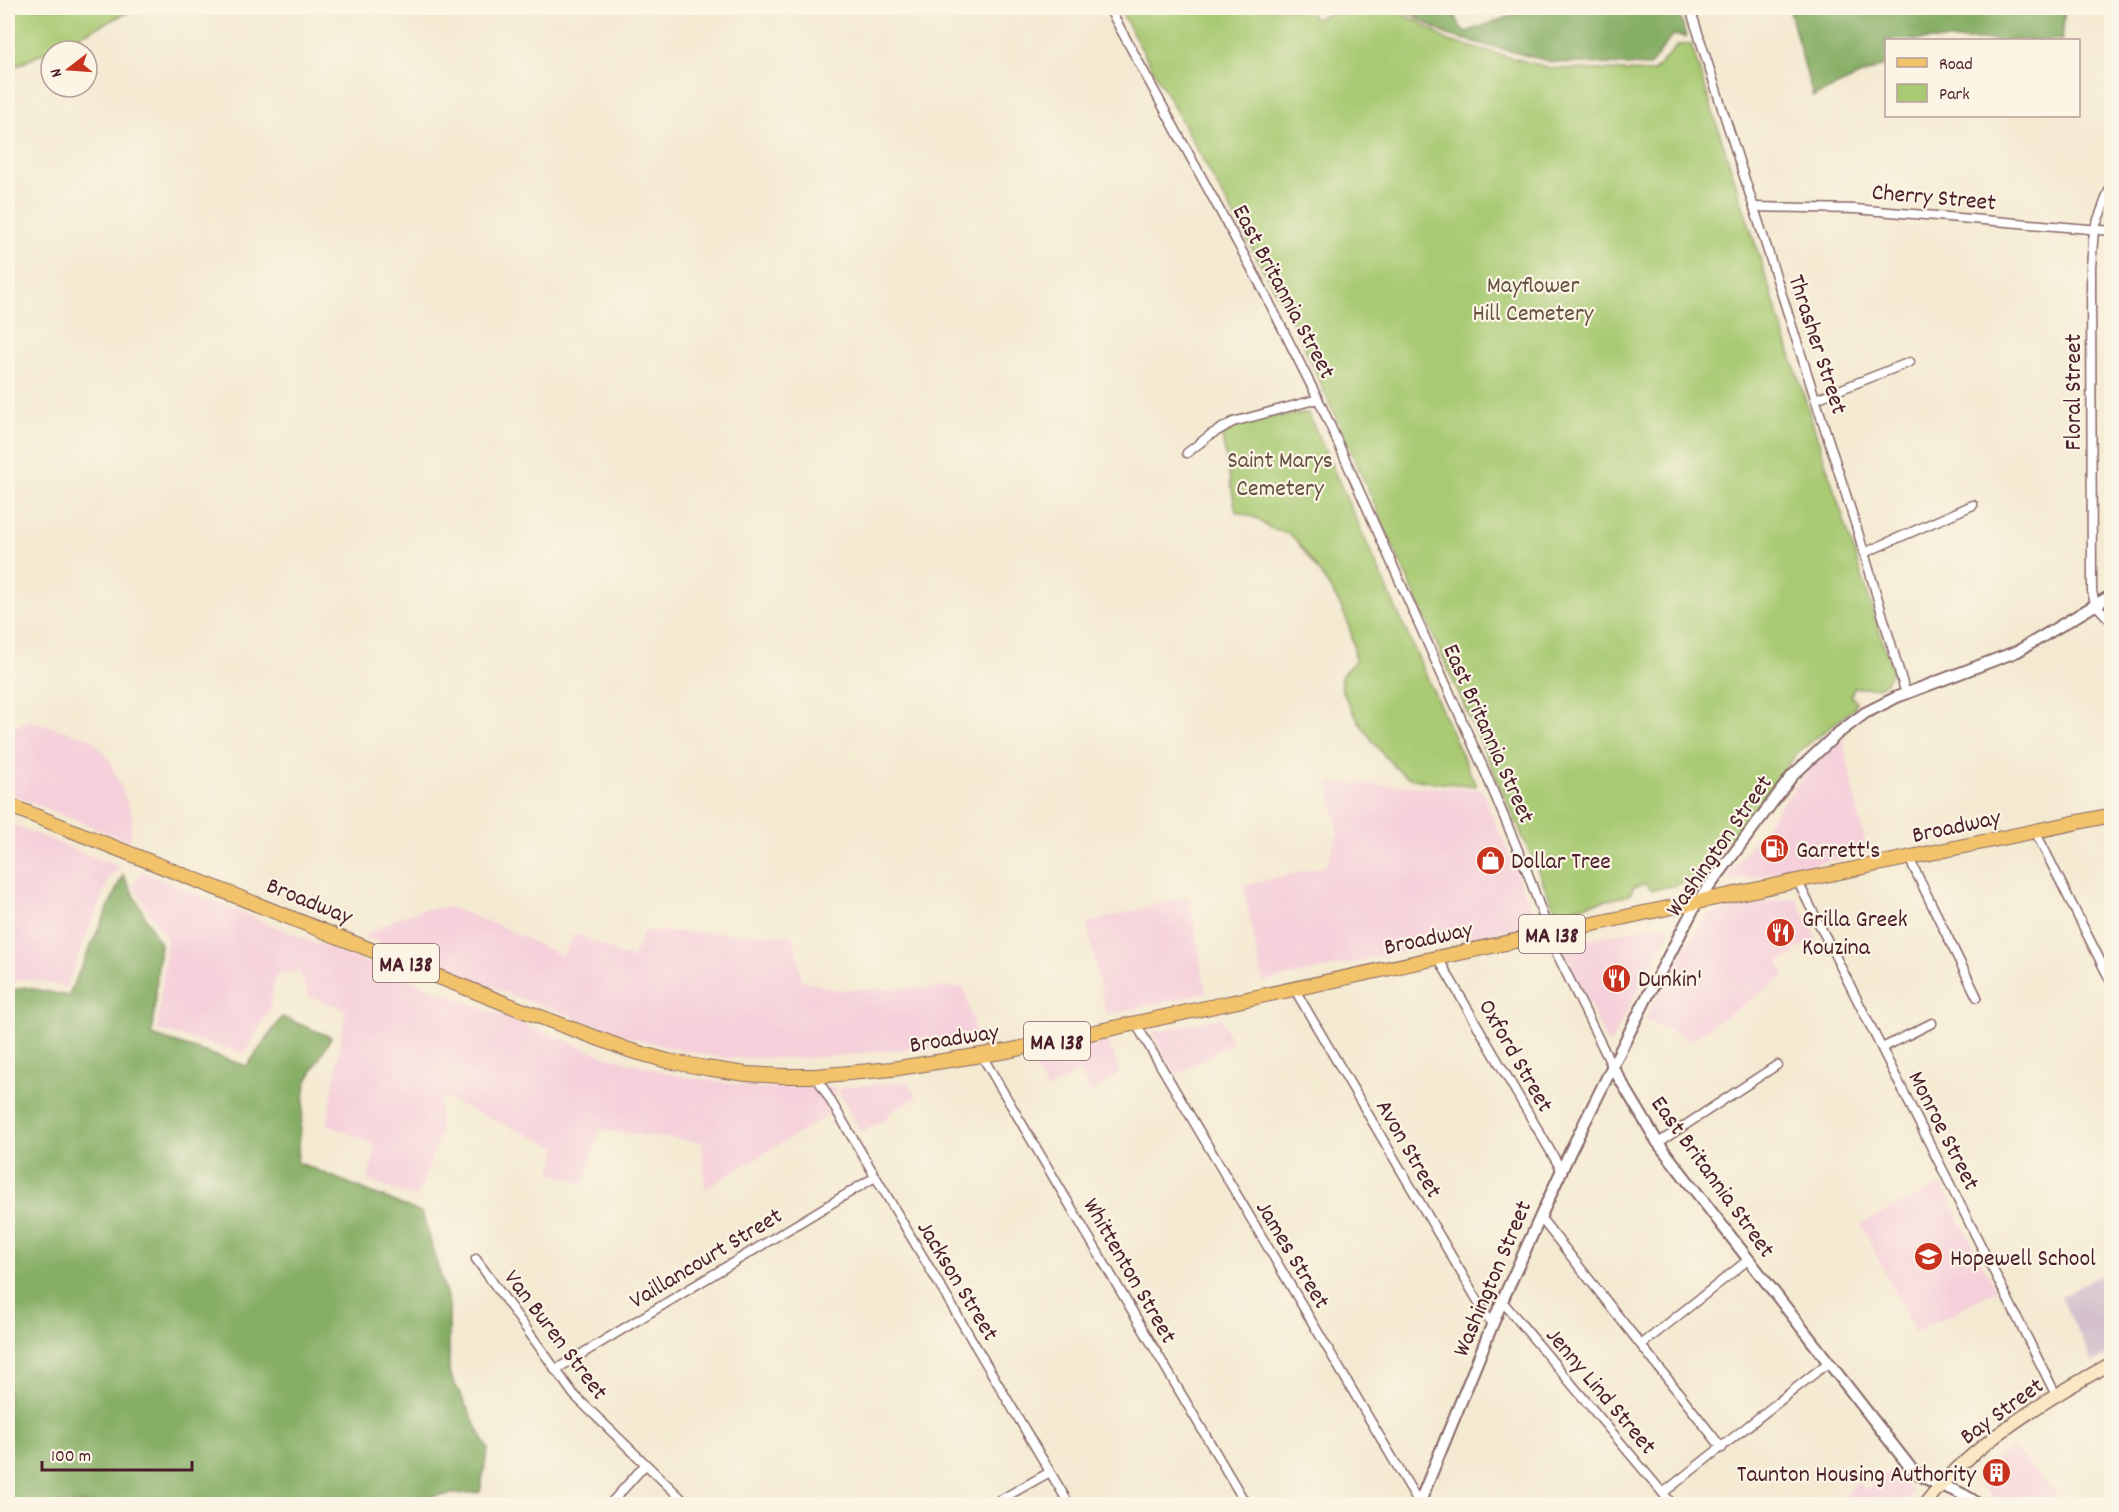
<svg xmlns="http://www.w3.org/2000/svg" width="2119" height="1512" font-family="Dekko,sans-serif">
  <style>
    .built { fill: #f5cfda }
    .industrial { fill: #d1bdcb }
    .green { fill: #a9ca73; stroke: #7a744f; stroke-width: 1.5 }
    .forest { fill: #86ae65; stroke: #686648; stroke-width: 1.5 }
    .lines { fill: none; stroke-linecap: round; stroke-linejoin: round }
    .minor-casing { stroke: #866665; stroke-width: 11 }
    .tertiary-casing { stroke: #866665; stroke-width: 14 }
    .secondary-casing { stroke: #866665; stroke-width: 15 }
    .primary-casing { stroke: #866665; stroke-width: 16 }
    .minor { stroke: #fff; stroke-width: 8 }
    .tertiary { stroke: #fff; stroke-width: 10 }
    .secondary { stroke: #fae7c3; stroke-width: 12 }
    .primary { stroke: #f2c36a; stroke-width: 14 }
    .labels { text-anchor: middle; stroke-width: 4.5; stroke-linejoin: round; paint-order: stroke }
    .shield { fill: #fcf5e5; stroke: #7f5f63; stroke-width: 1.5 }
    .shield-label { font-size: 22px; font-weight: bold; fill: #4a1f2b }
    .street-label { font-size: 24px; fill: #4a1f2b; stroke: #fcf5e5 }
    .park-label { font-size: 24px; fill: #665241; stroke: #fcf5e5 }
    .poi-label { font-size: 24px; fill: #4a1f2b; stroke: #fcf5e5; text-anchor: start }
  </style>
  <rect width="100%" height="100%" fill="#fcf5e5"/>
  <filter id="ink" filterUnits="userSpaceOnUse"><feTurbulence type="fractalNoise" baseFrequency=".0167" numOctaves="2"/><feDisplacementMap in="SourceGraphic" scale="12" xChannelSelector="R" yChannelSelector="G"/><feConvolveMatrix kernelMatrix="1 2 1 2 8 2 1 2 1" color-interpolation-filters="sRGB"/></filter>
  <filter id="wash" filterUnits="userSpaceOnUse"><feTurbulence type="fractalNoise" baseFrequency=".008" numOctaves="4" result="noise"/><feDisplacementMap in="SourceGraphic" scale="24" xChannelSelector="R" yChannelSelector="G"/><feGaussianBlur stdDeviation="1.35" result="paint"/><feColorMatrix in="noise" values="0 0 0 0 0 0 0 0 0 0 0 0 0 0 0 0 0 1.4 0 .05"/><feComposite in="paint" operator="in"/></filter>
  <g filter="url(#wash)">
    <rect width="100%" height="100%" fill="#f4ead2"/>
    <g class="built">
      <polygon points="28,720 90,738 109,758 133,817 130,842 8,793 8,735 11,729"/>
      <polygon points="1843,739 1867,853 1734,881 1729,880 1728,874 1804,775 1813,764"/>
      <polygon points="1329,783 1481,789 1535,917 1532,924 1263,982 1243,886 1326,866 1338,833"/>
      <polygon points="8,823 121,868 110,876 66,987 25,978 8,985"/>
      <polygon points="141,871 298,936 602,1055 678,1076 760,1088 836,1087 827,1116 705,1189 702,1142 600,1130 584,1184 551,1173 558,1148 440,1096 440,1134 417,1198 368,1181 376,1146 327,1124 346,1009 309,997 299,971 276,974 269,1010 245,1053 157,1030 167,939 133,887"/>
      <polygon points="1189,896 1206,993 1106,1015 1087,923"/>
      <polygon points="1796,898 1817,939 1794,950 1795,954 1778,962 1785,976 1690,1041 1645,1019 1675,964 1707,915 1755,904"/>
      <polygon points="447,907 498,925 562,956 575,933 632,959 644,931 793,935 802,980 836,990 964,987 978,1043 808,1058 723,1058 667,1047 630,1037 514,996 363,936 398,918 425,909"/>
      <polygon points="1662,924 1669,928 1669,932 1610,1044 1606,1041 1566,954 1566,948 1571,943"/>
      <polygon points="1221,1018 1232,1042 1175,1076 1152,1032"/>
      <polygon points="1108,1041 1120,1073 1091,1093 1079,1072 1047,1090 1028,1058"/>
      <polygon points="908,1082 917,1098 896,1108 888,1114 889,1117 861,1133 839,1093 840,1089 844,1087"/>
      <polygon points="1942,1184 1996,1290 1915,1333 1861,1224"/>
      <polygon points="2012,1447 2058,1495 2051,1504 2002,1504 1973,1479"/>
      <polygon points="1894,1468 1913,1493 1905,1504 1853,1504 1844,1498 1856,1482 1867,1490"/>
    </g>
    <polygon class="industrial" points="2098,1276 2111,1302 2111,1353 2093,1362 2060,1296"/>
    <g class="green">
      <polygon points="8,8 137,8 8,70"/>
      <path d="M1119 8H1308L1314 19 1344 8H1388L1420 22 1448 41 1550 68 1653 72 1678 45 1691 44 1892 670C1885 691 1872 689 1854 687L1851 696 1856 701 1854 708 1797 753 1732 840H1723L1696 876C1683 885 1668 887 1652 890L1645 884 1633 887 1631 893 1626 896 1562 910 1554 907 1296 328Z"/>
      <path d="M1308 413 1476 786C1455 783 1428 784 1408 777 1390 770 1343 704 1341 684 1339 674 1348 668 1355 662 1354 611 1325 582 1297 541L1289 534 1268 527 1256 518 1236 512 1221 431 1248 420Z"/>
    </g>
    <g class="forest">
      <polygon points="1401,8 1452,8 1461,28 1466,32 1532,8 1678,8 1686,37 1673,35 1650,66 1552,62 1447,35"/>
      <polygon points="1789,8 2065,8 2062,40 1886,40 1886,64 1813,97"/>
      <polygon points="123,875 160,944 152,1035 247,1066 282,1017 331,1037 306,1083 297,1162 422,1213 449,1304 449,1372 488,1449 480,1492 419,1497 417,1504 8,1504 8,992 24,987 68,996"/>
    </g>
  </g>
  <g filter="url(#ink)">
    <g class="lines">
      <defs>
        <g id="minor">
          <polyline points="1109,8 1261,286 1321,405 1486,774 1528,874 1556,952 1612,1066"/>
          <polyline points="1690,8 1857,529 1906,694"/>
          <polyline points="2112,183 2094,230 2091,267 2092,591 2095,604 2112,622"/>
          <polyline points="1754,207 1855,209 2112,231"/>
          <polyline points="1816,399 1910,362"/>
          <polyline points="1187,453 1210,435 1233,422 1318,399"/>
          <polyline points="1864,553 1973,505"/>
          <polyline points="2035,831 2112,984"/>
          <polyline points="1909,858 1977,997"/>
          <polyline points="1798,882 2056,1395"/>
          <polyline points="1438,958 1562,1171"/>
          <polyline points="1295,990 1492,1325"/>
          <polyline points="1136,1024 1419,1503"/>
          <polyline points="1882,1048 1932,1023"/>
          <polyline points="982,1056 1246,1504"/>
          <polyline points="816,1076 1069,1504"/>
          <polyline points="1658,1143 1777,1065"/>
          <polyline points="1540,1217 1641,1345 1748,1260"/>
          <polyline points="476,1259 574,1395 687,1504"/>
          <polyline points="1502,1301 1672,1504"/>
          <polyline points="1641,1345 1722,1448"/>
          <polyline points="555,1370 875,1177"/>
          <polyline points="1663,1493 1829,1362"/>
          <polyline points="610,1504 645,1465"/>
          <polyline points="993,1504 1050,1472"/>
        </g>
        <g id="tertiary">
          <path d="M1612 1066 1658 1143 1910 1467C1929 1486 1958 1487 1978 1504"/>
          <polyline points="1419,1504 1502,1301 1570,1152 1645,1001 1696,904 1792,776 1837,734 1865,713 1897,697 2018,651 2112,595"/>
        </g>
        <path id="secondary" d="M1925 1504C1969 1446 2048 1398 2112 1363"/>
        <polyline id="primary" points="8,805 519,1009 629,1050 668,1061 706,1068 746,1074 784,1076 816,1076 892,1069 1007,1051 1644,913 2112,815"/>
      </defs>
      <use href="#minor" class="minor-casing"/>
      <use href="#tertiary" class="tertiary-casing"/>
      <use href="#secondary" class="secondary-casing"/>
      <use href="#primary" class="primary-casing"/>
      <use href="#minor" class="minor"/>
      <use href="#tertiary" class="tertiary"/>
      <use href="#secondary" class="secondary"/>
      <use href="#primary" class="primary"/>
    </g>
  </g>
  <defs>
    <symbol id="fuel-disc" viewBox="-11 -11 22 22"><circle r="9.5" fill="#c8321e" stroke="#fcf5e5"/><path d="M-5.5-6h7V0h2V4h1.3V-2.5L3-4.5l.8-.8L6-3V5H2.5V1h-1V6h-7ZM-4.2-4.7v3.2H.2V-4.7Z" fill="#fff"/></symbol>
    <symbol id="shop-disc" viewBox="-11 -11 22 22"><circle r="9.5" fill="#c8321e" stroke="#fcf5e5"/><path d="M-5-2.5h2.3a2.7 3.5 0 0 1 5.4 0H5L5.5 6h-11ZM-1.5-2.5h3a1.5 2.3 0 0 0-3 0Z" fill="#fff"/></symbol>
    <symbol id="restaurant-disc" viewBox="-11 -11 22 22"><circle r="9.5" fill="#c8321e" stroke="#fcf5e5"/><path d="M-5-6h1v4h1v-4h1v4h1v-4h1v5L-1.5 .5V6h-2V.5L-5-1ZM5-6V6H3V1.5H1.5Q1.5-4 5-6Z" fill="#fff"/></symbol>
    <symbol id="school-disc" viewBox="-11 -11 22 22"><circle r="9.5" fill="#c8321e" stroke="#fcf5e5"/><path d="M0-5L7-2L0 1L-7-2ZM-4 1L0 2.5L4 1V4Q0 6-4 4Z" fill="#fff"/></symbol>
    <symbol id="building-disc" viewBox="-11 -11 22 22"><circle r="9.5" fill="#c8321e" stroke="#fcf5e5"/><path d="M-4-6H4V6H1V3H-1V6H-4ZM-2.5-4.3h1.7v1.8h-1.7ZM.8-4.3h1.7v1.8H.8ZM-2.5-1h1.7V.8h-1.7ZM.8-1h1.7V.8H.8Z" fill="#fff"/></symbol>
  </defs>
  <g fill-rule="evenodd">
    <use href="#fuel-disc" x="1758" y="832" width="33" height="33"/>
    <use href="#shop-disc" x="1474" y="844" width="33" height="33"/>
    <use href="#restaurant-disc" x="1764" y="916" width="33" height="33"/>
    <use href="#restaurant-disc" x="1600" y="962" width="33" height="33"/>
    <use href="#school-disc" x="1912" y="1240" width="33" height="33"/>
    <use href="#building-disc" x="1980" y="1456" width="33" height="33"/>
  </g>
  <g class="labels">
    <g class="shield">
      <rect x="1519" y="915" width="66" height="38" rx="4.5"/>
      <rect x="373" y="944" width="66" height="38" rx="4.5"/>
      <rect x="1024" y="1022" width="66" height="38" rx="4.5"/>
    </g>
    <g class="shield-label">
      <text x="1552" y="942">MA 138</text>
      <text x="406" y="971">MA 138</text>
      <text x="1057" y="1049">MA 138</text>
    </g>
    <g class="street-label">
      <text transform="translate(1934 196) rotate(5)" y="8">Cherry Street</text>
      <text transform="translate(1285 291) rotate(62)" y="8">East Britannia Street</text>
      <text transform="translate(1819 344) rotate(72)" y="8">Thrasher Street</text>
      <text transform="translate(2072 392) rotate(-90)" y="8">Floral Street</text>
      <text transform="translate(1490 733) rotate(66)" y="8">East Britannia Street</text>
      <text transform="translate(1956 825) rotate(-12)" y="8">Broadway</text>
      <text transform="translate(1718 845) rotate(-55)" y="8">Washington Street</text>
      <text transform="translate(310 900) rotate(22)" y="8">Broadway</text>
      <text transform="translate(1428 937) rotate(-12)" y="8">Broadway</text>
      <text transform="translate(954 1037) rotate(-9)" y="8">Broadway</text>
      <text transform="translate(1517 1055) rotate(60)" y="8">Oxford Street</text>
      <text transform="translate(1945 1130) rotate(63)" y="8">Monroe Street</text>
      <text transform="translate(1410 1148) rotate(60)" y="8">Avon Street</text>
      <text transform="translate(1714 1176) rotate(54)" y="8">East Britannia Street</text>
      <text transform="translate(1294 1254) rotate(59)" y="8">James Street</text>
      <text transform="translate(705 1257) rotate(-31)" y="8">Vaillancourt Street</text>
      <text transform="translate(1131 1270) rotate(60)" y="8">Whittenton Street</text>
      <text transform="translate(1491 1278) rotate(-67)" y="8">Washington Street</text>
      <text transform="translate(959 1280) rotate(59)" y="8">Jackson Street</text>
      <text transform="translate(557 1334) rotate(53)" y="8">Van Buren Street</text>
      <text transform="translate(1602 1390) rotate(50)" y="8">Jenny Lind Street</text>
      <text transform="translate(2001 1410) rotate(-36)" y="8">Bay Street</text>
    </g>
    <g class="park-label">
      <text x="1533" y="292">Mayflower<tspan x="1533" dy="28">Hill Cemetery</tspan></text>
      <text x="1280" y="467">Saint Marys<tspan x="1280" dy="28">Cemetery</tspan></text>
    </g>
    <g class="poi-label">
      <text x="1796" y="857">Garrett's</text>
      <text x="1511" y="868">Dollar Tree</text>
      <text x="1802" y="926">Grilla Greek<tspan x="1802" dy="28">Kouzina</tspan></text>
      <text x="1638" y="986">Dunkin'</text>
      <text x="1950" y="1265">Hopewell School</text>
      <text x="1976" y="1481" text-anchor="end">Taunton Housing Authority</text>
    </g>
  </g>
  <rect width="2119" height="1512" fill="none" stroke="#fcf5e5" stroke-width="30"/>
  <rect x="1885" y="39" width="195" height="78" fill="#fcf5e5" stroke="#b59f9b" stroke-width="1.5"/>
  <rect x="1897" y="58" width="30" height="9" fill="#f2c36a" stroke="#b59f9b" stroke-width="1.5"/>
  <text x="1939" y="69" font-size="18" fill="#4a1f2b">Road</text>
  <rect x="1897" y="84" width="30" height="18" fill="#a9ca73" stroke="#b59f9b" stroke-width="1.5"/>
  <text x="1939" y="99" font-size="18" fill="#4a1f2b">Park</text>
  <g transform="translate(69 69) rotate(253)"><circle r="28" fill="#fcf5e5" stroke="#b59f9b" stroke-width="1.5"/>
  <path d="M0-4.5L10 22L0 15L-10 22Z" fill="#c8321e"/>
  <text y="-9" font-size="16" font-weight="bold" text-anchor="middle" fill="#4a1f2b">N</text>
  </g>
  <path d="M42 1461v9h150v-9" fill="none" stroke="#4a1f2b" stroke-width="3"/>
  <text x="51" y="1461" font-size="18" fill="#4a1f2b" stroke="#fcf5e5" stroke-width="4.5" paint-order="stroke">100 m</text>
</svg>
